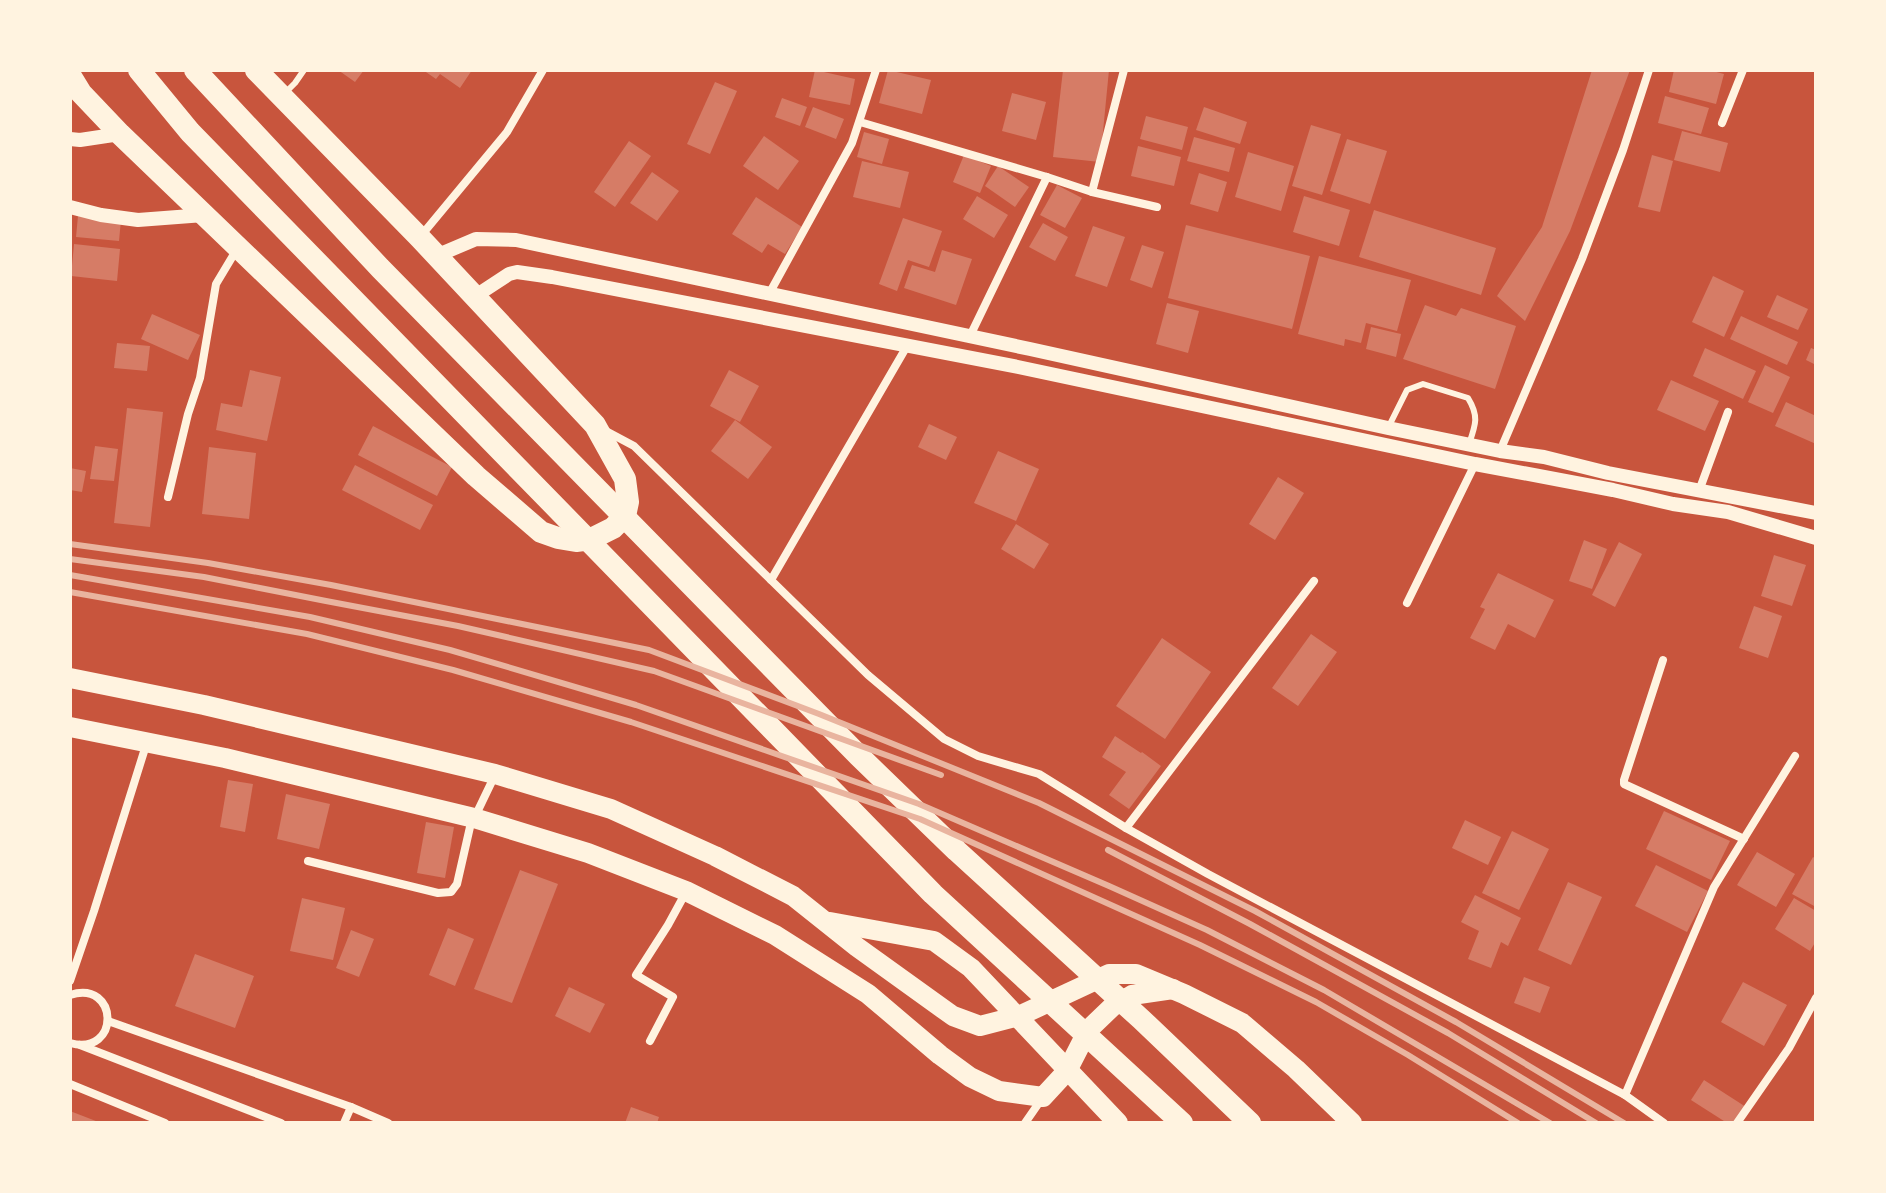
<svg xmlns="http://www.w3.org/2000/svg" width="1886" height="1193" font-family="'Varela Round',sans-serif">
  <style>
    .building { fill: #d67c66 }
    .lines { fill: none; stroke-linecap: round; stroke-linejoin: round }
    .service { stroke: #fff3e0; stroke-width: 6 }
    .minor { stroke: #fff3e0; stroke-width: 8 }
    .tertiary { stroke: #fff3e0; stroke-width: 14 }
    .primary { stroke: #fff3e0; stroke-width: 20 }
    .trunk { stroke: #fff3e0; stroke-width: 22 }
    .rail { stroke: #e9b49f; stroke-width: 6 }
  </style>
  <rect width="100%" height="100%" fill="#c8553d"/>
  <g class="building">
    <polygon points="338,70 364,70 355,82"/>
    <polygon points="423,70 472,70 460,88 440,74 436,79"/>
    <polygon points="815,70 855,79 850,105 809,97"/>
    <polygon points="888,70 931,80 922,114 879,103"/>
    <polygon points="1063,70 1109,70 1100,162 1053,157"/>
    <polygon points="1592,70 1630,70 1570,231 1525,321 1497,296 1542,227"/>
    <polygon points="1674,70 1709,70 1724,74 1716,104 1669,92"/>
    <polygon points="715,82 737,91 710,154 687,144"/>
    <polygon points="1012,93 1046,102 1036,140 1002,131"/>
    <polygon points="1665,96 1709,108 1701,134 1658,123"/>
    <polygon points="782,98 807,107 800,126 775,117"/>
    <polygon points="813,107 844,119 836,139 805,127"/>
    <polygon points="1204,107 1247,122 1240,144 1196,130"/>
    <polygon points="1146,116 1188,127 1182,150 1140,139"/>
    <polygon points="1311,125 1341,134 1322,195 1292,186"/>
    <polygon points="1682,131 1728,143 1720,172 1674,160"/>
    <polygon points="864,132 889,139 882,164 857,157"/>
    <polygon points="764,136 799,161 778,190 743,166"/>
    <polygon points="1194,137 1235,148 1229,172 1187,161"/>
    <polygon points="1347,139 1387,151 1370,204 1330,191"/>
    <polygon points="629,141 651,156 615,207 594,192"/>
    <polygon points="1138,146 1181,157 1174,186 1131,176"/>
    <polygon points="1248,152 1294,166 1281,211 1235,197"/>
    <polygon points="964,155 991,166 980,193 953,182"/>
    <polygon points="1652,155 1673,161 1660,212 1638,207"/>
    <polygon points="862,161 909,172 900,208 853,197"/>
    <polygon points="998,166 1029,187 1015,207 985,186"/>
    <polygon points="652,172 679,191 657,221 630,203"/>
    <polygon points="1199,173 1227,182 1218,212 1190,204"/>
    <polygon points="1057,185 1082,198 1065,228 1040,215"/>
    <polygon points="977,196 1008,215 994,238 963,219"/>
    <polygon points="1304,196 1350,210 1339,246 1293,232"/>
    <polygon points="756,197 802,227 785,254 768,244 762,253 732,234"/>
    <polygon points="1374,210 1496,248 1481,295 1359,257"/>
    <polygon points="78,216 121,220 119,241 76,237"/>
    <polygon points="903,218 942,231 929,267 908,260 897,291 879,284"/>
    <polygon points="1043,223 1068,237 1055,261 1029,247"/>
    <polygon points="1186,225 1310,256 1292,329 1168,298"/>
    <polygon points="1093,226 1125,237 1107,287 1075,276"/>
    <polygon points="74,244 120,249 117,281 71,276"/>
    <polygon points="1142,245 1164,252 1152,288 1130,280"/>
    <polygon points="942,250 972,259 956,305 904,288 912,265 935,272"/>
    <polygon points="1319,256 1411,280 1397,331 1366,323 1361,343 1345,339 1344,346 1298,334"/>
    <polygon points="1713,276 1744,291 1724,337 1692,322"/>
    <polygon points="1777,295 1808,309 1798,330 1767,317"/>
    <polygon points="1167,303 1199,311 1188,353 1156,344"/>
    <polygon points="1425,305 1456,316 1461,308 1516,326 1495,389 1403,359"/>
    <polygon points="152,314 200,335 188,360 141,339"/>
    <polygon points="1741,316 1798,342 1787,365 1730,339"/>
    <polygon points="1371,327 1401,334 1396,357 1366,349"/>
    <polygon points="117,343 150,346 147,371 114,368"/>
    <polygon points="1705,348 1756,371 1743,399 1693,376"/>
    <polygon points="1811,348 1816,350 1816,365 1806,360"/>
    <polygon points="1765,365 1790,377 1773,413 1748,402"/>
    <polygon points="250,370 281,377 267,441 216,430 221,403 242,407"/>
    <polygon points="729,370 759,386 740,422 710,406"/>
    <polygon points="1671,380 1719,401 1705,431 1657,410"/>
    <polygon points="1786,402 1816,416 1816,444 1775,426"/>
    <polygon points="127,408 163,412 150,527 114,523"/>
    <polygon points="735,420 772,447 748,479 711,451"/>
    <polygon points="929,424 957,437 946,460 918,447"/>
    <polygon points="373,426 452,467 437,496 358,455"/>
    <polygon points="95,446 118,449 114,481 90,479"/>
    <polygon points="209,447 256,453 249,519 202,514"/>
    <polygon points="998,451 1039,469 1016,521 974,503"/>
    <polygon points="355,465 433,505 420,530 342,490"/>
    <polygon points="70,468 86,471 82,492 70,490"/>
    <polygon points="1278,477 1304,493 1275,540 1249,524"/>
    <polygon points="1016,524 1049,544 1034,569 1001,549"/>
    <polygon points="1584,540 1607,549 1592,589 1569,581"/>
    <polygon points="1619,542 1642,554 1615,607 1592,595"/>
    <polygon points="1774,555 1806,565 1792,606 1761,596"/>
    <polygon points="1498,573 1554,600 1535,638 1508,624 1495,650 1470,638 1485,609 1480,607"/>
    <polygon points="1754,606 1782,616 1768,658 1739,648"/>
    <polygon points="1311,634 1337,652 1298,706 1272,688"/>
    <polygon points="1162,638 1211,672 1165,739 1116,706"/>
    <polygon points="1115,736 1141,753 1142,752 1161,766 1129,809 1109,795 1126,772 1102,757"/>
    <polygon points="228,780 253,784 245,832 220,827"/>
    <polygon points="286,794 330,804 319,849 277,839"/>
    <polygon points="1664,811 1730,841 1711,880 1646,849"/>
    <polygon points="1465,820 1501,837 1488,865 1452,848"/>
    <polygon points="426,822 454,827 445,878 417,873"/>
    <polygon points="1512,831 1549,849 1519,910 1482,893"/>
    <polygon points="1757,852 1795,874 1776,907 1737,885"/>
    <polygon points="1813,857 1816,859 1816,907 1792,894"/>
    <polygon points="1656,865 1708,891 1687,932 1635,906"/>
    <polygon points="520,870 558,884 512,1003 474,989"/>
    <polygon points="1568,882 1602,897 1571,965 1538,950"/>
    <polygon points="1475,895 1521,918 1508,946 1501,942 1491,968 1468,959 1479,931 1461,922"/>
    <polygon points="302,898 345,908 333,960 290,951"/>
    <polygon points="1794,898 1816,911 1816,941 1810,951 1775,929"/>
    <polygon points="448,928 474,939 455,986 429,975"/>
    <polygon points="351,930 374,939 359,977 336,968"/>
    <polygon points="195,954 254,976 235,1028 175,1006"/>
    <polygon points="1524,977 1550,987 1540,1013 1514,1003"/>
    <polygon points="1743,982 1787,1005 1764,1046 1721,1022"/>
    <polygon points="569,987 605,1004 590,1033 555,1016"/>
    <polygon points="1704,1080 1746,1107 1736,1123 1727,1123 1691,1100"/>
    <polygon points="631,1107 659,1117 657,1123 625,1123"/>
    <polygon points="70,1111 101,1123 70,1123"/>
  </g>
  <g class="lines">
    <g class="service">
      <polyline points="284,94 295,83 304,70"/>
      <path d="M1388 428 1407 390 1423 384 1468 398C1479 416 1476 424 1469 444"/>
    </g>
    <g class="minor">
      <polyline points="860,122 1047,177 1092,192 1124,70"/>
      <polyline points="1722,123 1743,70"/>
      <polyline points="1092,192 1157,207"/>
      <polyline points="420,237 507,132 543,70"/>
      <polyline points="769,294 852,143 876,70"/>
      <polyline points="970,336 1047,177"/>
      <polyline points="604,430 634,446 868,675 944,739 978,756 1039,774 1126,828 1208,874 1625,1095 1664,1123"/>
      <polyline points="1500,451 1582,259 1623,150 1649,70"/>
      <polyline points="1699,491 1728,412"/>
      <polyline points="168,497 188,414 200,378 216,284 237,249"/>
      <polyline points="771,580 907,346"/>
      <polyline points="1407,603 1475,464"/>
      <polyline points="1663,660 1624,780 1624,784 1744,839"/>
      <polyline points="1126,828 1314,581"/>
      <polyline points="308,861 438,893 451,892 457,884 470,827 495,775"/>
      <polyline points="70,981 94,911 147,742"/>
      <path d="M70 995C119 979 121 1057 70 1043"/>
      <polyline points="108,1021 351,1107 388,1123"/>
      <polyline points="650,1041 673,997 636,975 668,925 686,892"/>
      <polyline points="80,1045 281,1123"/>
      <polyline points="70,1084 165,1123"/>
      <polyline points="1625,1095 1714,887 1795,756"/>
      <polyline points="344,1123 351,1107"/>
      <polyline points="1025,1123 1043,1097"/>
      <polyline points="1737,1123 1789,1048 1816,998"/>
    </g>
    <g class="tertiary">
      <polyline points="70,139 80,140 120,134"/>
      <polyline points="70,207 101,215 138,220 204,215"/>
      <polyline points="436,256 476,239 516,240 1030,349 1388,428 1500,451 1544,457 1608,473 1816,513"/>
      <polyline points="474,297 509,274 517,272 552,277 1018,367 1475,464 1613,490 1673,504 1728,512 1816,538"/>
    </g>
    <g class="primary">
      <polyline points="70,678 204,705 495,774 611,809 715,856 793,896 857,947 953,1016 980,1026 1019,1016 1109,974 1136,974 1184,994 1242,1023 1296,1069 1352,1123"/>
      <polyline points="70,727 225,758 474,818 588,853 686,891 775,935 868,994 940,1055 970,1077 999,1091 1043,1097 1067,1071 1088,1030 1112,1007 1132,995 1173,989"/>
      <polyline points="830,922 934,941 971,968 1118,1123"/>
    </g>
    <g class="trunk">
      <polyline points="139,70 190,132 933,894 1182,1123"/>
      <polyline points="195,70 380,268 858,755 957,851 1141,1019 1250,1123"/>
      <polyline points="70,75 81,93 120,134 476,476 541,532 558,538 576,541 591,539 613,528 625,516 628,502 625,479 595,425 420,238 256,70"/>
    </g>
    <g class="rail">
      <polyline points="70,544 208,563 331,585 649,650 819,714 1039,803 1255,911 1456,1022 1624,1123"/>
      <polyline points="70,559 204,577 326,601 458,626 654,671 941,775"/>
      <polyline points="70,575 310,617 450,650 636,705 919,804 1109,886 1207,930 1324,990 1550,1123"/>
      <polyline points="70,592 307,634 453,670 631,722 920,819 1200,945 1316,1002 1408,1055 1518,1123"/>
      <polyline points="1108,850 1250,924 1448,1033 1596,1123"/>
    </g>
  </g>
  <rect width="1886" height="1193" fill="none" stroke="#fff3e0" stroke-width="144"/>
</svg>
